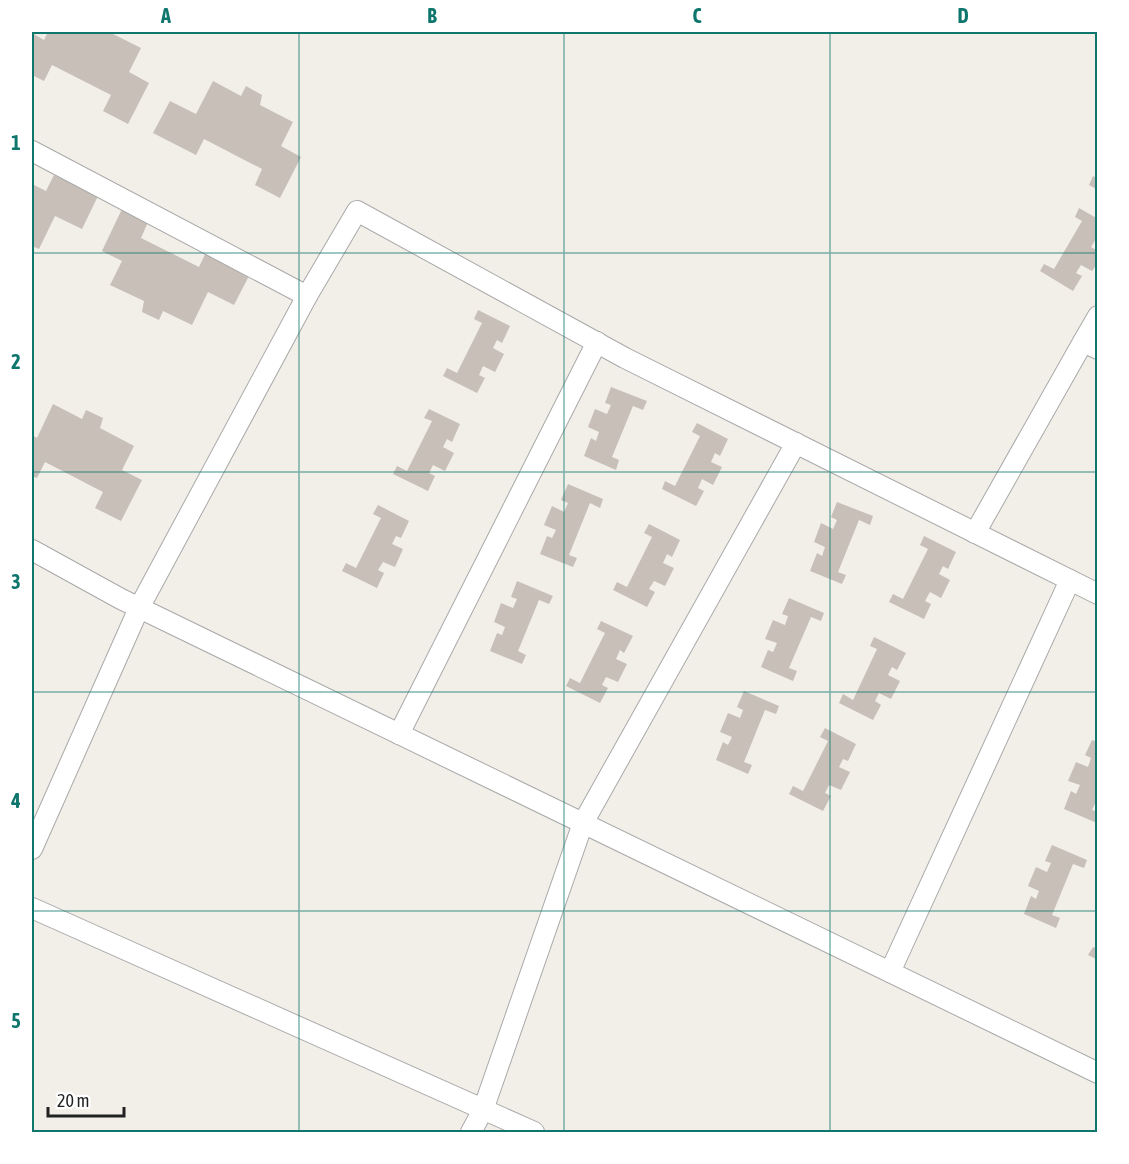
<svg xmlns="http://www.w3.org/2000/svg" width="1129" height="1164" font-family="'Asap Condensed',sans-serif">
  <style>
    .building { fill: #c7bfb8 }
    .lines { fill: none; stroke-linecap: round; stroke-linejoin: round }
    .street-casing { stroke: #a9a9a9; stroke-width: 22 }
    .street { stroke: #fff; stroke-width: 20 }
    .grid { fill: none; stroke: #0f766e; stroke-width: 1.5; stroke-opacity: 0.55 }
    .neatline { fill: none; stroke: #0f766e; stroke-width: 2 }
    .grid-label { font-size: 20px; text-anchor: middle; font-weight: bold; fill: #0f766e }
  </style>
  <rect width="100%" height="100%" fill="#f2efe9"/>
  <g class="building">
    <polygon points="48,32 109,32 141,48 129,72 149,83 128,124 103,111 111,95 52,65 44,81 32,75 32,33 44,40"/>
    <polygon points="213,81 241,96 246,86 262,95 260,105 293,122 281,146 301,157 280,198 255,185 262,169 204,139 196,155 153,133 170,101 196,114"/>
    <polygon points="54,175 98,196 82,229 55,216 39,249 32,246 32,184 46,191"/>
    <polygon points="1093,176 1098,179 1098,190 1089,185"/>
    <polygon points="1079,208 1098,219 1098,241 1096,239 1091,247 1098,251 1098,262 1092,271 1081,265 1076,273 1082,276 1073,291 1040,271 1044,264 1054,269 1082,221 1075,217"/>
    <polygon points="122,209 148,222 141,238 199,267 207,250 251,272 234,305 208,292 192,325 163,311 159,320 142,312 144,301 110,285 122,261 102,251"/>
    <polygon points="478,310 510,326 502,343 497,340 493,348 504,354 495,372 483,366 479,375 485,378 477,393 443,376 447,368 457,373 482,323 474,319"/>
    <polygon points="611,387 647,401 643,410 633,406 612,457 619,460 616,470 584,456 591,438 596,441 599,432 588,427 595,409 607,414 611,405 605,403"/>
    <polygon points="53,404 82,419 86,410 103,418 100,428 134,446 122,470 142,480 121,521 95,508 103,492 45,462 37,478 32,476 32,435 37,438"/>
    <polygon points="429,409 460,424 452,442 447,439 443,447 454,453 445,471 433,465 429,473 435,476 428,491 393,474 397,466 407,471 432,421 424,418"/>
    <polygon points="697,423 728,439 720,456 715,453 711,462 722,467 713,485 702,479 698,488 704,491 696,506 662,489 665,481 675,486 700,436 692,432"/>
    <polygon points="568,484 603,499 600,508 590,503 569,555 577,558 573,567 540,554 547,536 552,538 556,530 544,525 552,506 564,512 568,503 561,500"/>
    <polygon points="837,502 873,516 870,525 859,520 838,572 846,575 842,584 810,571 817,553 822,556 825,547 814,542 821,523 833,529 837,520 831,517"/>
    <polygon points="378,505 409,521 401,538 396,536 392,544 403,549 395,567 383,562 378,570 384,573 377,588 342,571 346,563 356,568 381,518 373,514"/>
    <polygon points="649,524 680,540 672,557 667,554 663,563 674,568 665,586 654,581 649,589 655,592 647,607 613,590 617,582 627,587 652,537 644,533"/>
    <polygon points="924,536 956,552 948,569 943,566 939,574 950,580 941,598 930,592 925,601 931,604 924,619 889,602 893,594 903,599 928,549 920,545"/>
    <polygon points="517,581 553,596 549,604 539,600 518,651 526,655 522,664 490,651 497,633 502,635 505,627 494,622 501,603 513,608 517,599 511,597"/>
    <polygon points="789,598 824,613 821,621 811,617 789,668 797,671 793,681 761,667 768,650 773,652 777,643 765,639 773,620 785,625 788,616 782,614"/>
    <polygon points="601,621 633,636 624,653 620,650 616,659 627,664 618,682 606,677 602,685 608,688 600,703 566,686 570,678 580,683 605,633 597,629"/>
    <polygon points="874,637 906,653 897,670 892,667 888,675 900,681 891,699 879,693 875,701 881,705 873,720 839,703 843,694 853,700 877,649 870,646"/>
    <polygon points="744,691 779,706 776,714 765,710 744,762 752,765 748,774 716,760 723,742 728,745 732,737 720,732 728,713 740,718 743,710 737,707"/>
    <polygon points="825,728 856,744 848,761 843,759 839,767 850,772 841,790 829,785 825,793 831,796 823,811 789,794 793,786 803,791 828,741 820,737"/>
    <polygon points="1092,740 1098,742 1098,797 1092,810 1098,812 1097,823 1064,809 1071,791 1076,794 1080,785 1068,781 1076,762 1088,767 1091,758 1085,755"/>
    <polygon points="1052,845 1087,860 1084,868 1073,864 1052,915 1060,918 1056,928 1024,914 1031,896 1036,899 1039,891 1028,886 1036,867 1047,872 1051,863 1045,861"/>
    <polygon points="1093,947 1098,949 1098,960 1088,955"/>
  </g>
  <g class="lines">
    <defs>
      <g id="street">
        <polyline points="32,151 307,296"/>
        <polyline points="1098,316 1083,342 1098,349"/>
        <polyline points="975,533 1083,342"/>
        <polyline points="32,550 121,599 1098,1073"/>
        <polyline points="399,734 597,342"/>
        <polyline points="32,849 139,608 307,296 357,211 625,358 1098,594"/>
        <polyline points="32,908 534,1132"/>
        <polyline points="890,972 1070,580"/>
        <polyline points="471,1132 483,1110 583,823 796,443"/>
      </g>
    </defs>
    <use href="#street" class="street-casing"/>
    <use href="#street" class="street"/>
  </g>
  <path class="grid" d="M299 32V1132M564 32V1132M830 32V1132M32 253H1098M32 472H1098M32 692H1098M32 911H1098"/>
  <rect width="1129" height="1164" fill="none" stroke="#ffffff" stroke-width="66"/>
  <path d="M48 1107v9h76v-9" fill="none" stroke="#222222" stroke-width="3"/>
  <text x="57" y="1107" font-size="18" fill="#222222" stroke="#ffffff" stroke-width="4.5" paint-order="stroke">20 m</text>
  <rect x="33" y="33" width="1063" height="1098" class="neatline"/>
  <g class="grid-label">
    <text x="166" y="23">A</text>
    <text x="432" y="23">B</text>
    <text x="697" y="23">C</text>
    <text x="963" y="23">D</text>
    <text x="16" y="150">1</text>
    <text x="16" y="369">2</text>
    <text x="16" y="589">3</text>
    <text x="16" y="808">4</text>
    <text x="16" y="1028">5</text>
  </g>
</svg>
